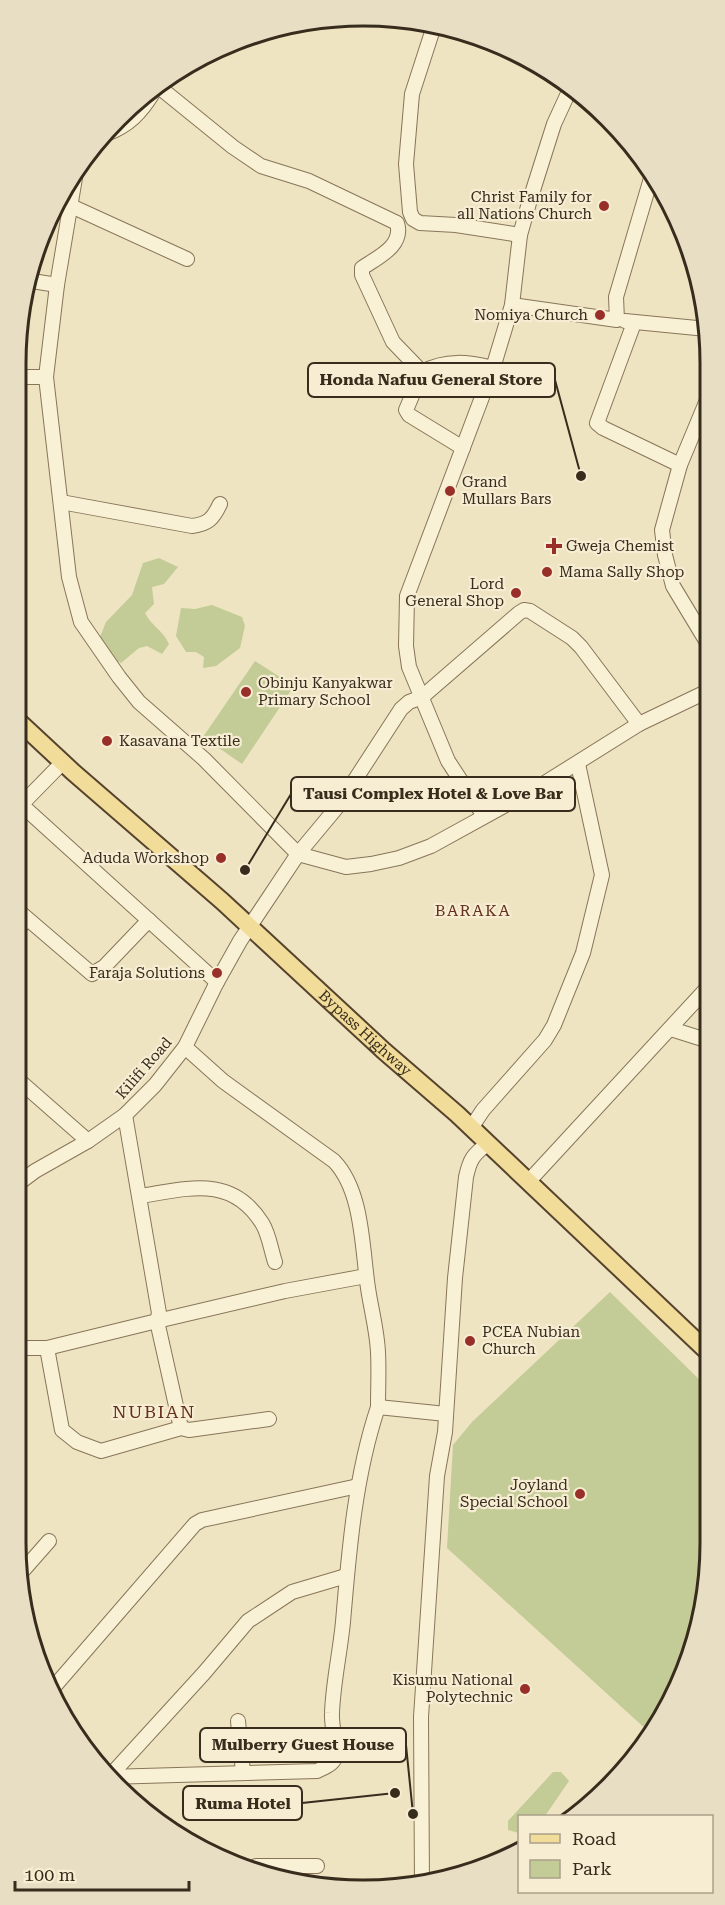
<svg xmlns="http://www.w3.org/2000/svg" width="725" height="1905" font-family="'Roboto Serif',serif">
  <style>
    .green { fill: #c3cc96 }
    .lines { fill: none; stroke-linecap: round; stroke-linejoin: round }
    .minor-casing { stroke: #887559; stroke-width: 16 }
    .major-casing { stroke: #56432d; stroke-width: 20 }
    .minor { stroke: #f9f1d5; stroke-width: 14 }
    .major { stroke: #f2dc99; stroke-width: 16 }
    .poi-dot { fill: #982f29; stroke: #f6edd2; stroke-width: 2 }
    .labels { text-anchor: middle; stroke-width: 4.5; stroke-linejoin: round; paint-order: stroke }
    .poi-label { font-size: 15px; fill: #382c1d; stroke: #f6edd2; text-anchor: end }
    .street-label { font-size: 15px; fill: #382c1d; stroke: #f6edd2 }
    .neighbourhood-label { font-size: 16px; letter-spacing: 1.5px; fill: #65301c; stroke: #f6edd2 }
    .quarter-label { font-size: 18px; letter-spacing: 1.5px; fill: #65301c; stroke: #f6edd2 }
    .rim { fill: none; stroke: #382c1d; stroke-width: 3 }
    .leader { fill: none; stroke: #382c1d; stroke-width: 2 }
    .callout-dot { fill: #382c1d; stroke: #f6edd2; stroke-width: 2 }
    .callout { fill: #f6edd2; stroke: #382c1d; stroke-width: 2 }
    .callout-label { font-size: 16px; text-anchor: middle; font-weight: bold; fill: #382c1d }
  </style>
  <rect width="100%" height="100%" fill="#eee4c2"/>
  <g class="green">
    <path d="M159 558 178 567 164 584 152 587 154 604 145 613C152 627 163 630 169 644L162 654 147 646 139 648 121 663 106 655 98 642 106 622 132 595 143 563Z"/>
    <polygon points="212,605 242,617 245,626 240,648 216,666 203,668 204,657 196,652 186,652 176,636 181,608 195,609"/>
    <polygon points="255,661 294,686 242,764 203,737"/>
    <polygon points="610,1292 710,1390 710,1542 698,1633 649,1732 447,1548 453,1445 472,1422"/>
    <polygon points="553,1772 561,1772 569,1781 545,1816 520,1816 519,1833 508,1830 508,1821"/>
  </g>
  <g class="lines">
    <defs>
      <g id="minor">
        <polyline points="434,26 412,94 406,164 410,212 413,219 420,223 456,225 520,235"/>
        <path d="M159 87 233 147 261 166 309 181 397 223C404 246 378 257 362 268V275L393 342 422 372 406 410 409 415 463 448"/>
        <path d="M106 134C128 126 141 113 153 93"/>
        <polyline points="76,172 57,285 46,377 69,577 81,622 119,677 139,702 204,759 298,854 346,867 371,864 399,858 431,846 540,786 639,724 708,691"/>
        <polyline points="71,206 187,259"/>
        <polyline points="26,280 57,285"/>
        <polyline points="512,305 617,320 616,297 652,175"/>
        <polyline points="625,321 707,329"/>
        <polyline points="634,323 597,423 603,428 680,465"/>
        <path d="M422 372C446 359 468 362 493 368"/>
        <polyline points="15,377 46,377"/>
        <polyline points="707,400 680,465 662,530 665,555 673,586 708,644"/>
        <path d="M61 502 192 526C208 524 213 519 220 504"/>
        <polyline points="15,799 217,982"/>
        <polyline points="16,810 63,762"/>
        <polyline points="484,816 448,761 409,667 406,646 407,596 493,368 512,305 520,235 529,203 554,124 571,87"/>
        <polyline points="15,908 92,974 104,967 149,920"/>
        <polyline points="15,932 27,919"/>
        <polyline points="671,1029 709,1041"/>
        <path d="M185 1047 223 1081 334 1161C363 1191 362 1249 368 1288 371 1309 377 1330 378 1352 379 1370 378 1388 378 1407"/>
        <polyline points="15,1077 88,1141"/>
        <polyline points="471,1128 483,1110 545,1040 554,1025 583,953 602,875 578,764"/>
        <polyline points="528,1182 709,986"/>
        <polyline points="15,1186 35,1171 88,1141 125,1115 155,1085 185,1047 217,982 240,941 298,854 338,806 401,709 409,702 422,697 519,613 524,610 530,611 572,638 581,647 639,724"/>
        <path d="M140 1196C187 1189 231 1174 262 1223 269 1234 271 1250 275 1262"/>
        <polyline points="15,1348 47,1348 157,1321 159,1313 125,1115"/>
        <polyline points="47,1348 62,1430 77,1442 101,1451 181,1428 189,1430 269,1419"/>
        <polyline points="181,1428 157,1321 285,1291 366,1276"/>
        <polyline points="20,1574 49,1541"/>
        <polyline points="53,1688 195,1524 202,1520 358,1486"/>
        <polyline points="238,1721 243,1772"/>
        <path d="M107 1777 317 1771C325 1767 335 1764 336 1754 337 1744 331 1726 332 1713 333 1683 340 1653 343 1622 349 1550 355 1476 378 1407L446 1414"/>
        <polyline points="109,1777 204,1673 248,1621 292,1592 346,1576"/>
        <polyline points="256,1866 317,1866"/>
        <path d="M422 1884 421 1717 437 1476 445 1432 455 1278 466 1177C470 1159 473 1155 487 1144"/>
      </g>
      <g id="major">
        <path id="s1" d="M15 718 73 772 222 901 384 1051 457 1114 710 1354"/>
      </g>
    </defs>
    <use href="#minor" class="minor-casing"/>
    <use href="#major" class="major-casing"/>
    <use href="#minor" class="minor"/>
    <use href="#major" class="major"/>
  </g>
  <g class="poi-dot">
    <circle cx="604" cy="206" r="6"/>
    <circle cx="600" cy="315" r="6"/>
    <circle cx="450" cy="491" r="6"/>
    <path d="M551 537h6v6h6v6h-6v6h-6v-6h-6v-6h6z"/>
    <circle cx="547" cy="572" r="6"/>
    <circle cx="516" cy="593" r="6"/>
    <circle cx="246" cy="692" r="6"/>
    <circle cx="107" cy="741" r="6"/>
    <circle cx="221" cy="858" r="6"/>
    <circle cx="217" cy="973" r="6"/>
    <circle cx="470" cy="1341" r="6"/>
    <circle cx="580" cy="1494" r="6"/>
    <circle cx="525" cy="1689" r="6"/>
  </g>
  <g class="labels">
    <g class="poi-label">
      <text x="592" y="202">Christ Family for<tspan x="592" dy="17">all Nations Church</tspan></text>
      <text x="588" y="320">Nomiya Church</text>
      <text x="462" y="487" text-anchor="start">Grand<tspan x="462" dy="17">Mullars Bars</tspan></text>
      <text x="566" y="551" text-anchor="start">Gweja Chemist</text>
      <text x="559" y="577" text-anchor="start">Mama Sally Shop</text>
      <text x="504" y="589">Lord<tspan x="504" dy="17">General Shop</tspan></text>
      <text x="258" y="688" text-anchor="start">Obinju Kanyakwar<tspan x="258" dy="17">Primary School</tspan></text>
      <text x="119" y="746" text-anchor="start">Kasavana Textile</text>
      <text x="209" y="863">Aduda Workshop</text>
      <text x="205" y="978">Faraja Solutions</text>
      <text x="482" y="1337" text-anchor="start">PCEA Nubian<tspan x="482" dy="17">Church</tspan></text>
      <text x="568" y="1490">Joyland<tspan x="568" dy="17">Special School</tspan></text>
      <text x="513" y="1685">Kisumu National<tspan x="513" dy="17">Polytechnic</tspan></text>
    </g>
    <g class="street-label">
      <text dy="5" stroke="none"><textPath href="#s1" startOffset="471">Bypass Highway</textPath></text>
      <text transform="translate(144 1068) rotate(-49)" y="5">Kilifi Road</text>
    </g>
    <g class="neighbourhood-label">
      <text x="473" y="916">BARAKA</text>
    </g>
    <g class="quarter-label">
      <text x="154" y="1418">NUBIAN</text>
    </g>
  </g>
  <path d="M0 0H725V1905H0ZM363 26H363A337 337 0 0 1 700 363V1543A337 337 0 0 1 363 1880H363A337 337 0 0 1 26 1543V363A337 337 0 0 1 363 26Z" fill="#e7dec4" fill-rule="evenodd"/>
  <path class="rim" d="M363 26H363A337 337 0 0 1 700 363V1543A337 337 0 0 1 363 1880H363A337 337 0 0 1 26 1543V363A337 337 0 0 1 363 26Z"/>
  <path class="leader" d="M581 476L555 380M245 870L291 794M413 1814L406 1745M395 1793L302 1803"/>
  <g class="callout-dot">
    <circle cx="581" cy="476" r="6"/>
    <circle cx="245" cy="870" r="6"/>
    <circle cx="413" cy="1814" r="6"/>
    <circle cx="395" cy="1793" r="6"/>
  </g>
  <g class="callout">
    <rect x="308" y="363" width="247" height="34" rx="6"/>
    <rect x="291" y="777" width="284" height="34" rx="6"/>
    <rect x="200" y="1728" width="206" height="34" rx="6"/>
    <rect x="183" y="1786" width="119" height="34" rx="6"/>
  </g>
  <g class="callout-label">
    <text x="431" y="385">Honda Nafuu General Store</text>
    <text x="433" y="799">Tausi Complex Hotel &amp; Love Bar</text>
    <text x="303" y="1750">Mulberry Guest House</text>
    <text x="243" y="1809">Ruma Hotel</text>
  </g>
  <rect x="518" y="1815" width="195" height="78" fill="#f6edd2" stroke="#aaa08a" stroke-width="1.5"/>
  <rect x="530" y="1834" width="30" height="9" fill="#f2dc99" stroke="#aaa08a" stroke-width="1.5"/>
  <text x="572" y="1845" font-size="18" fill="#382c1d">Road</text>
  <rect x="530" y="1860" width="30" height="18" fill="#c3cc96" stroke="#aaa08a" stroke-width="1.5"/>
  <text x="572" y="1875" font-size="18" fill="#382c1d">Park</text>
  <path d="M15 1881v9h174v-9" fill="none" stroke="#382c1d" stroke-width="3"/>
  <text x="24" y="1881" font-size="18" fill="#382c1d" stroke="#f6edd2" stroke-width="4.5" paint-order="stroke">100 m</text>
</svg>
